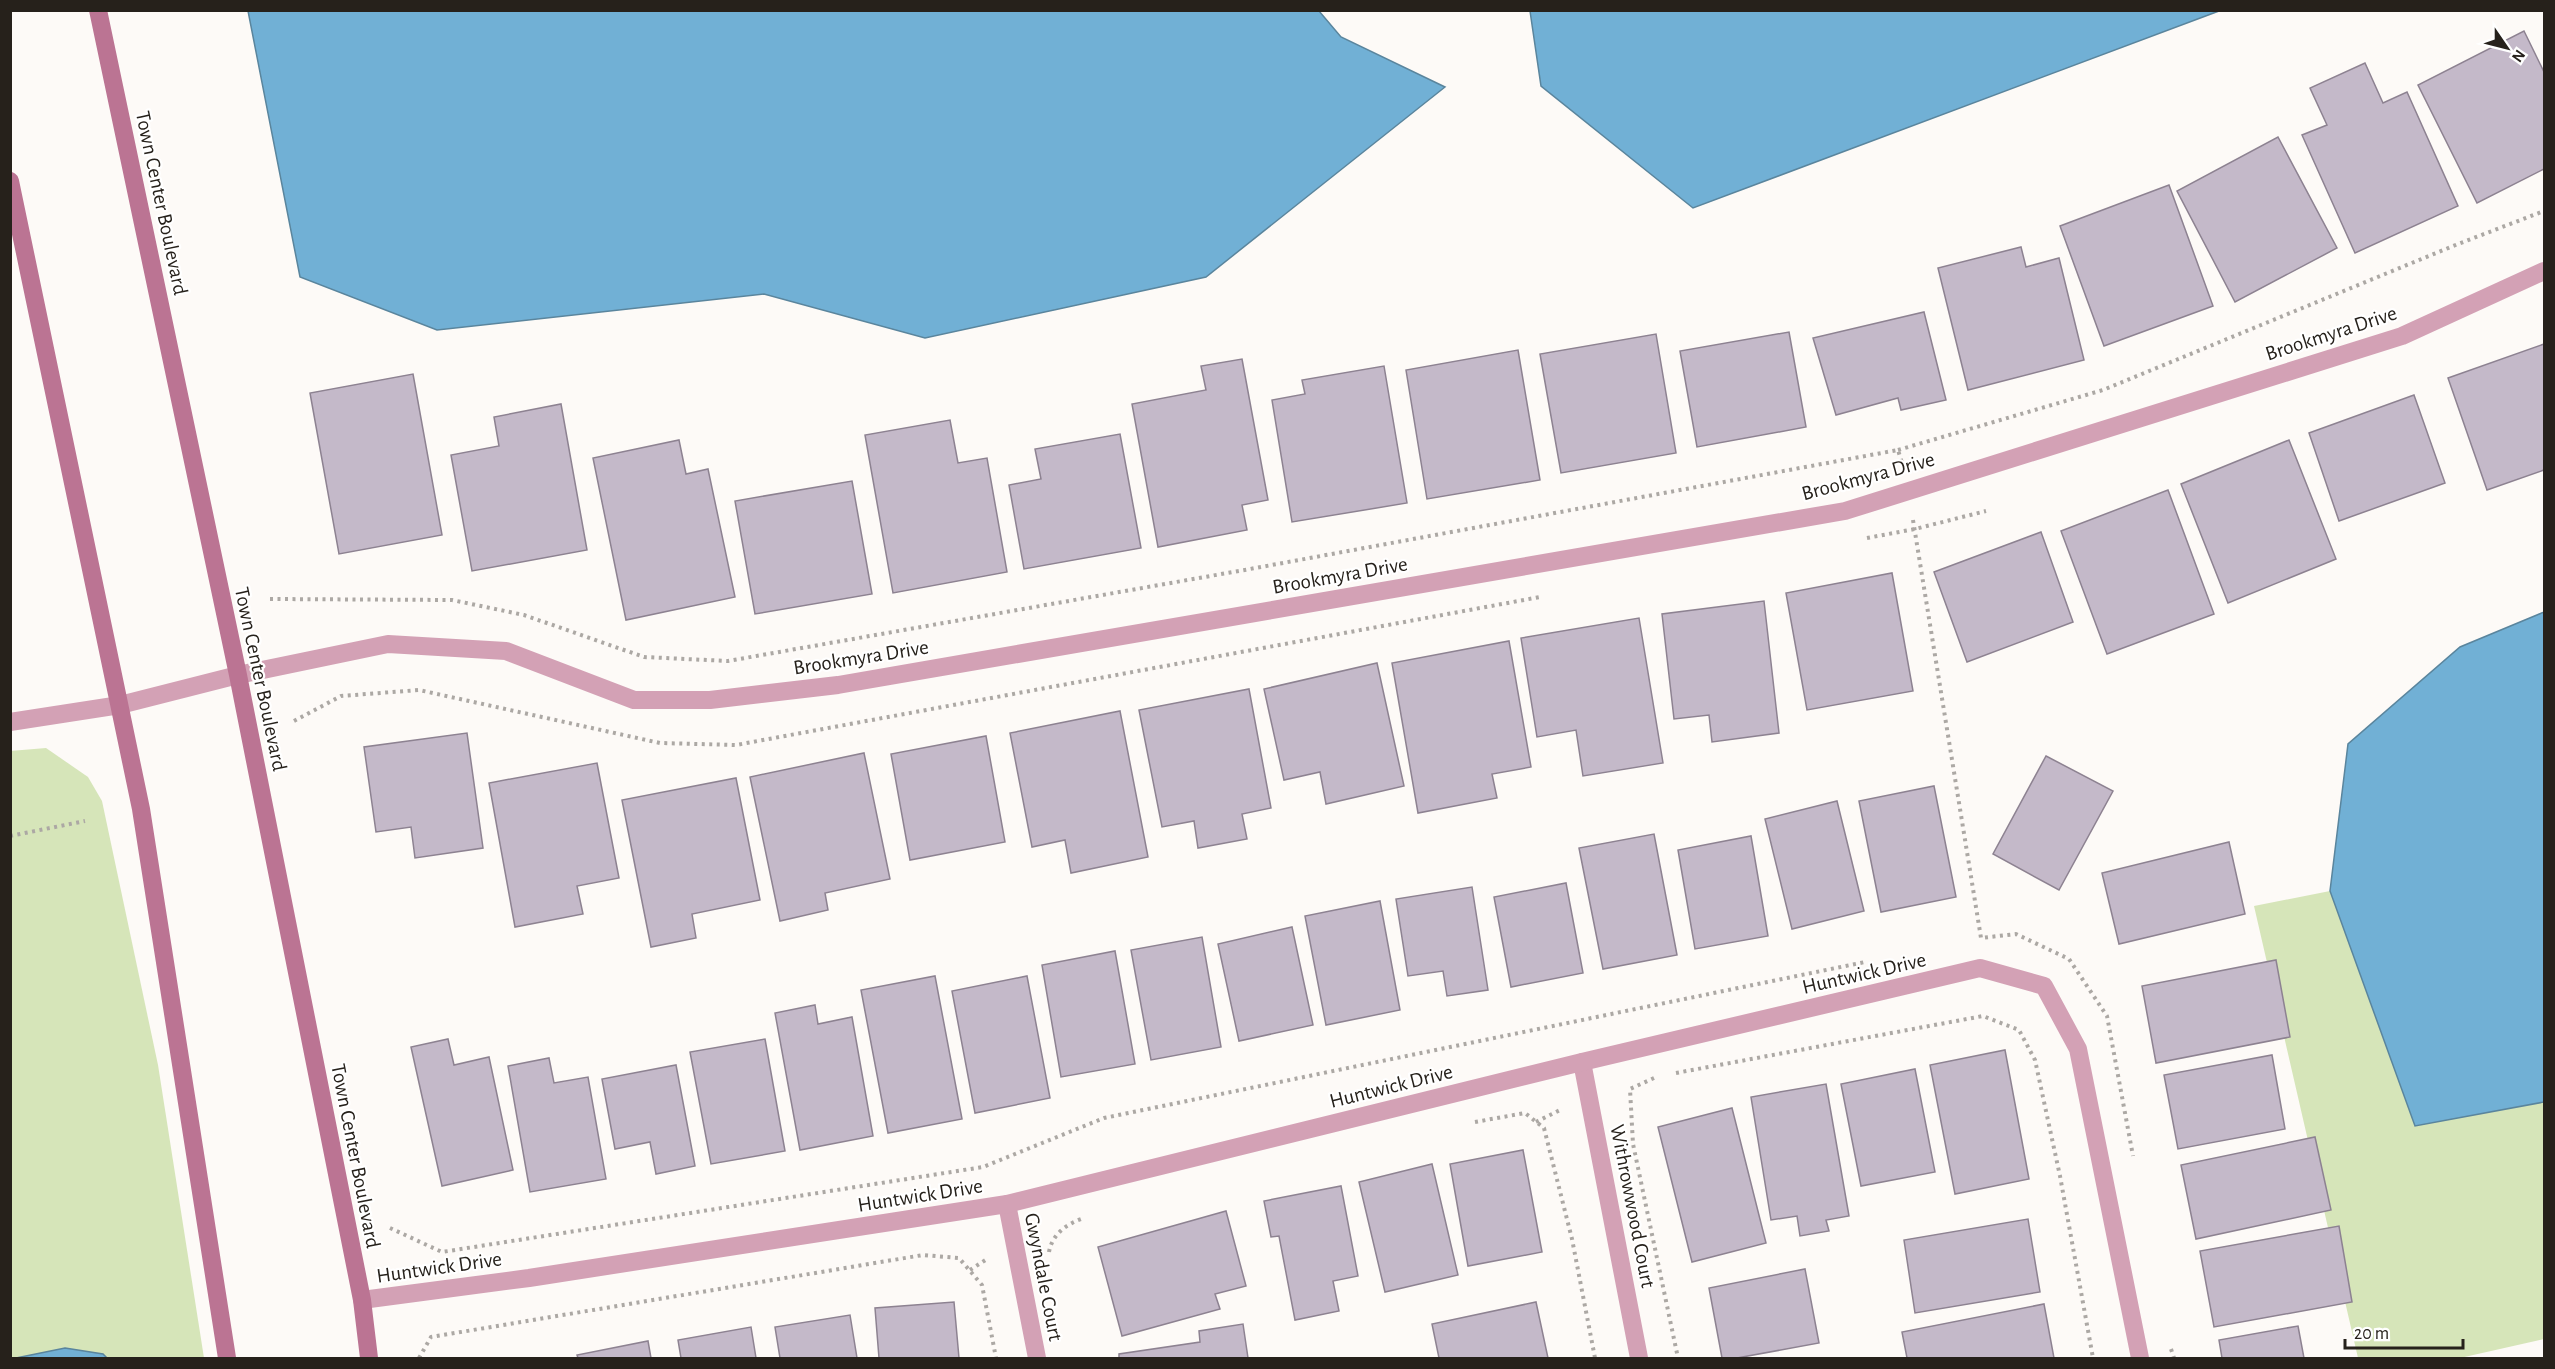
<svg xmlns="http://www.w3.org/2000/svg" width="2555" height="1369" font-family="'Alegreya Sans',sans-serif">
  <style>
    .green { fill: #d6e5b9 }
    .water { fill: #71b0d5; stroke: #5a859d; stroke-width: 1.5 }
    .building { fill: #c4b9c9; stroke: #8d8291; stroke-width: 1.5 }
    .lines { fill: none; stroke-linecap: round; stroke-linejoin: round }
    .path { stroke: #aca8a4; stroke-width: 4; stroke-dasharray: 3 4.5; stroke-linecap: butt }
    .lane { stroke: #d3a1b5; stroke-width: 18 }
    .street { stroke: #d3a1b5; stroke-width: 18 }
    .secondary { stroke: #bb7493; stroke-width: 18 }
    .labels { text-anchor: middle; stroke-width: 4.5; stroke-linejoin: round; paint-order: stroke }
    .street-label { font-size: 21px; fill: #26211b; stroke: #fff }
  </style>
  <rect width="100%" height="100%" fill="#fdfaf7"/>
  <g class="green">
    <polygon points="46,748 88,777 102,801 158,1065 204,1358 11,1358 10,751"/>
    <polygon points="2330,891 2415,1126 2544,1102 2544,1339 2460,1358 2358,1358 2254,906"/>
  </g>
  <g class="water">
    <polygon points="248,11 1319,11 1341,37 1445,87 1206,277 925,338 764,294 437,330 300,277"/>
    <polygon points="1530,11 1530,10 2219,11 1693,208 1541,86"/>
    <polygon points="2544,612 2544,1102 2415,1126 2330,891 2348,744 2460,647"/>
    <polygon points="65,1348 103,1354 107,1358 16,1358"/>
  </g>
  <g class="building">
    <polygon points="2524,31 2544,72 2544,169 2477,203 2418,85"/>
    <polygon points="2365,63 2383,103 2407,92 2458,206 2355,253 2302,135 2327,125 2310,88"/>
    <polygon points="2278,137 2337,248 2235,302 2177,191"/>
    <polygon points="2169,185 2213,306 2104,346 2060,226"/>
    <polygon points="2021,247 2026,267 2059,258 2084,360 1968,390 1938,268"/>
    <polygon points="1924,312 1946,400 1901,410 1898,398 1836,415 1813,338"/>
    <polygon points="1789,332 1806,427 1697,447 1680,351"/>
    <polygon points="1656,334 1676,453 1561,473 1540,354"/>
    <polygon points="2544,344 2544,470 2487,490 2448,378"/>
    <polygon points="1518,350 1540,480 1427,499 1406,370"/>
    <polygon points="1242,359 1268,500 1242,505 1247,530 1158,547 1132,404 1206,390 1201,366"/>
    <polygon points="1384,366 1407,503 1292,522 1272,400 1305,394 1302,380"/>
    <polygon points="413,374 442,535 339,554 310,393"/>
    <polygon points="2414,395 2445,483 2339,521 2309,433"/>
    <polygon points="561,404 587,550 472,571 451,455 499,446 494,417"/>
    <polygon points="950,420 958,463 987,458 1007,572 893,593 865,435"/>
    <polygon points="1120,434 1141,548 1024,569 1009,485 1041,479 1035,449"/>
    <polygon points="679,440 686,474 708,469 735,597 626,620 593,458"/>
    <polygon points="2289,440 2336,559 2228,603 2181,484"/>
    <polygon points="852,481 872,594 755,614 735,501"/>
    <polygon points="2168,490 2214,614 2107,654 2061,531"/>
    <polygon points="2041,532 2073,622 1967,662 1934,572"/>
    <polygon points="1892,573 1913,691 1807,710 1786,593"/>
    <polygon points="1764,601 1779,733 1712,742 1709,715 1674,719 1662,614"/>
    <polygon points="1639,618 1663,763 1583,776 1576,730 1537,737 1521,638"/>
    <polygon points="1509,641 1531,767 1492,774 1497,798 1418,813 1392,663"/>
    <polygon points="1377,663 1404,786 1326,804 1320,772 1284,780 1264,689"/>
    <polygon points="1249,689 1271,808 1242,814 1247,839 1198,848 1194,821 1162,827 1139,710"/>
    <polygon points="1120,711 1148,857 1071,873 1065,840 1032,847 1010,733"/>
    <polygon points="467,733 483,848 415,858 411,827 376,832 364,747"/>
    <polygon points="986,736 1005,842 910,860 891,754"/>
    <polygon points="864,753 890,879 825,893 828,910 780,921 750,777"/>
    <polygon points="2046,756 2113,791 2059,890 1993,854"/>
    <polygon points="597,763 619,878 577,886 583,914 515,927 489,783"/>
    <polygon points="736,778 760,900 692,914 696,938 651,947 622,800"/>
    <polygon points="1934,786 1956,897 1881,912 1859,801"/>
    <polygon points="1837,801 1864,911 1792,929 1765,819"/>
    <polygon points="1654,834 1677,955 1603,969 1579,848"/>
    <polygon points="1751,836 1768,936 1695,949 1678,850"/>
    <polygon points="2229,842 2245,914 2119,944 2102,873"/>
    <polygon points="1566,883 1583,973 1511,987 1494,897"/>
    <polygon points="1472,887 1488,990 1447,996 1443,971 1408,976 1396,899"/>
    <polygon points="1380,901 1400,1010 1326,1025 1305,916"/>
    <polygon points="1292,927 1313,1025 1239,1041 1218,944"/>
    <polygon points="1202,937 1221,1047 1151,1060 1131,950"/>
    <polygon points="1115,951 1135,1064 1061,1077 1042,965"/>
    <polygon points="2276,960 2290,1037 2156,1063 2142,986"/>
    <polygon points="935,976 962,1119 888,1133 861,990"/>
    <polygon points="1027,976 1050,1098 975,1113 952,991"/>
    <polygon points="815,1005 818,1024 852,1017 873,1136 800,1150 775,1013"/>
    <polygon points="448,1039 454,1065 489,1057 513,1170 442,1186 411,1047"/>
    <polygon points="765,1039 785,1151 711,1164 690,1052"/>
    <polygon points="2005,1050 2029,1179 1955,1194 1930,1065"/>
    <polygon points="2272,1055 2285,1129 2178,1149 2164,1075"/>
    <polygon points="549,1058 554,1083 588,1077 606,1179 530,1192 508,1066"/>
    <polygon points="676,1065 695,1166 656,1174 650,1142 615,1149 602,1079"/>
    <polygon points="1915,1069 1935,1172 1861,1186 1841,1084"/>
    <polygon points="1826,1084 1849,1216 1826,1220 1829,1231 1800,1236 1797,1216 1771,1220 1751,1097"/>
    <polygon points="1732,1108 1766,1243 1692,1262 1658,1127"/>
    <polygon points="2315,1137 2331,1210 2196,1239 2181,1165"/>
    <polygon points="1523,1150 1542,1252 1468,1266 1450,1164"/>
    <polygon points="1432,1164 1458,1275 1385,1292 1359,1182"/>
    <polygon points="1341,1186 1358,1276 1333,1281 1339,1311 1295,1320 1279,1236 1271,1237 1264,1201"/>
    <polygon points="1226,1211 1246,1286 1215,1294 1220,1309 1122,1336 1098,1247"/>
    <polygon points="2028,1219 2040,1292 1915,1313 1904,1240"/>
    <polygon points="2339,1226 2352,1302 2214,1327 2200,1251"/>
    <polygon points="1805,1269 1819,1343 1737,1358 1722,1358 1709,1288"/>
    <polygon points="954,1302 959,1358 879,1358 875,1308"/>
    <polygon points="1536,1302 1548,1358 1439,1358 1432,1324"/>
    <polygon points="2044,1304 2054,1358 1907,1358 1902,1332"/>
    <polygon points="850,1315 857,1358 780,1358 775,1327"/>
    <polygon points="1243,1324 1248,1358 1119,1358 1119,1354 1200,1342 1199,1331"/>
    <polygon points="2298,1326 2304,1358 2222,1358 2219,1340"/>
    <polygon points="751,1327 756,1358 681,1358 678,1340"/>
    <polygon points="648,1341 651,1358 578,1358 577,1355"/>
  </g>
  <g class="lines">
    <g class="path">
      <polyline points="1898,450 2103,390 2458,244 2544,211"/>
      <polyline points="1913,520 1981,938 2016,934 2069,959 2107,1016 2133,1156"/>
      <polyline points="1867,538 1915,529 1986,511"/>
      <polyline points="270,599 452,600 524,615 644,657 728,661 1250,569 1898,450 1902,463"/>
      <polyline points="294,721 341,696 419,690 660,743 736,745 1540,597"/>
      <polyline points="10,836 85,821"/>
      <polyline points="1676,1073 1983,1016 2019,1030 2035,1060 2060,1176 2093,1358"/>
      <polyline points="1654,1078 1630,1089 1633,1144 1678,1358"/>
      <polyline points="1475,1122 1525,1113 1544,1128 1572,1239 1595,1358"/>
      <polyline points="1536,1122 1560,1110"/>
      <polyline points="390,1228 442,1252 983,1167 1104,1118 1865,962"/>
      <path d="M1049 1252C1052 1235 1065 1225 1081 1219"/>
      <polyline points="970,1270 987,1259"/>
      <polyline points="2171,1349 2174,1358"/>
      <polyline points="419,1358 431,1337 923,1255 959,1258 982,1285 996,1358"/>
    </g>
    <polyline class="lane" points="10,722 120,705"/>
    <g class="street">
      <polyline points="120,705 238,675 388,644 506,651 634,700 710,700 838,685 1845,511 2402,336 2544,271"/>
      <polyline points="1582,1062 1639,1358"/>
      <polyline points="1007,1204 1037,1358"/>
      <polyline points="362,1300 529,1278 1007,1204 1582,1062 1980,968 2044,986 2078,1049 2140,1358"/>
    </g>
    <g class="secondary">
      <polyline points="98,10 238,675 362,1300 369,1358"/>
      <polyline points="10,181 141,809 227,1358"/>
    </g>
  </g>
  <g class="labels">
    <g class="street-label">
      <text transform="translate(162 203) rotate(78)" y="7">Town Center Boulevard</text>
      <text transform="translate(2331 333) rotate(-18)" y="7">Brookmyra Drive</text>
      <text transform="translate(1868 476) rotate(-15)" y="7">Brookmyra Drive</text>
      <text transform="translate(1340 575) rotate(-10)" y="7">Brookmyra Drive</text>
      <text transform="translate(861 657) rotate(-9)" y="7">Brookmyra Drive</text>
      <text transform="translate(261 679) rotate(78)" y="7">Town Center Boulevard</text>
      <text transform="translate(1864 973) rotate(-13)" y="7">Huntwick Drive</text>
      <text transform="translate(1391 1086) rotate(-14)" y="7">Huntwick Drive</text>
      <text transform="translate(356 1156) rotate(79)" y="7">Town Center Boulevard</text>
      <text transform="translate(920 1195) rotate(-9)" y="7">Huntwick Drive</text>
      <text transform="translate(1633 1206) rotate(79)" y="7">Withrowwood Court</text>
      <text transform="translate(439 1267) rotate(-8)" y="7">Huntwick Drive</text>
      <text transform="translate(1044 1277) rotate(79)" y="7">Gwyndale Court</text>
    </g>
  </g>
  <rect width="2555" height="1369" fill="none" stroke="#26211b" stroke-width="24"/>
  <g transform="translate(2507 48) rotate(125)" stroke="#ffffff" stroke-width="4.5" paint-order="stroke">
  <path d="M0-4.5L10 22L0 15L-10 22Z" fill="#26211b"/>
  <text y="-9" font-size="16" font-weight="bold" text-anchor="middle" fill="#26211b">N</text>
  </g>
  <path d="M2345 1339v9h118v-9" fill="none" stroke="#26211b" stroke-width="3"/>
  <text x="2354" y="1339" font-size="18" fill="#26211b" stroke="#ffffff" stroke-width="4.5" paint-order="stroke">20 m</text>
</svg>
